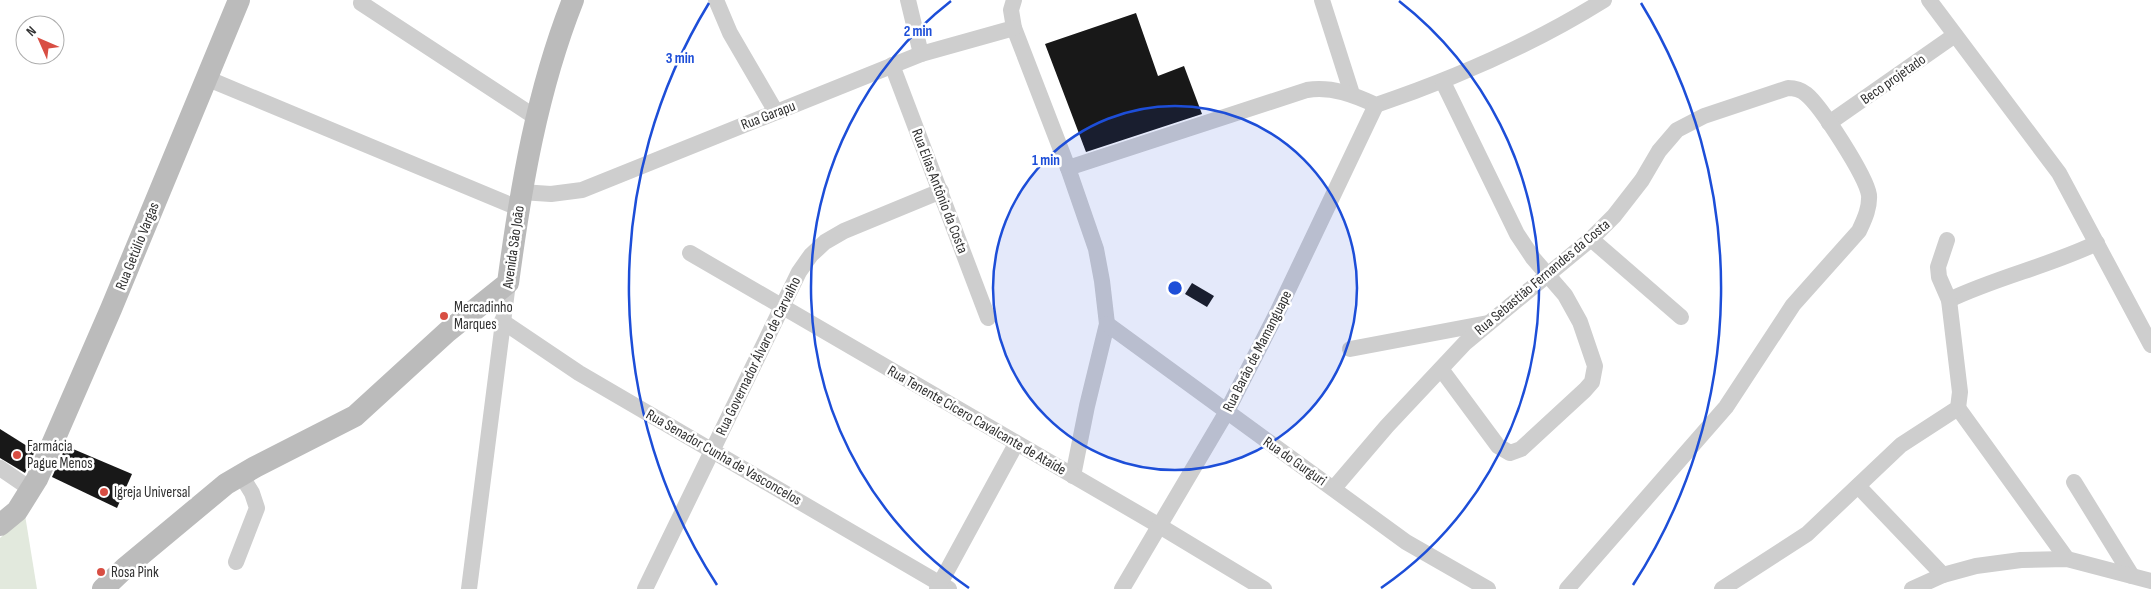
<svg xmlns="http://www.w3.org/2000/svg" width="2151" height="589" font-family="'Sofia Sans Condensed',sans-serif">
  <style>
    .green { fill: #e2e9dd }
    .building { fill: #181818 }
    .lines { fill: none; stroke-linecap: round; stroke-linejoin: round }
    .minor { stroke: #cecece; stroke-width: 16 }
    .secondary { stroke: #bbb; stroke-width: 22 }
    .ring { fill: none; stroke: #1d4ed8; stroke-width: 2.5 }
    .poi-dot { fill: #d84e43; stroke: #fff; stroke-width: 2 }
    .labels { text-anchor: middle; stroke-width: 5; stroke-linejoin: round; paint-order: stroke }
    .street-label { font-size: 15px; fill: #313131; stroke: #fff }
    .poi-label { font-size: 15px; fill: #313131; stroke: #fff; text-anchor: start }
    .centre { fill: #1d4ed8; stroke: #fff; stroke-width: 2.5 }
    .ring-label { font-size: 15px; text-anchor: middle; font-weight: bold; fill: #1d4ed8; stroke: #fff; stroke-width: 5; stroke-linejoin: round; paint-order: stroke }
  </style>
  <rect width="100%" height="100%" fill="#fff"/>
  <polygon class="green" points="25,515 37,589 0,589 0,538"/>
  <g class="building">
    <polygon points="1136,13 1158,76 1184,66 1202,114 1086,152 1045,44"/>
    <polygon points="1192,283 1214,296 1207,307 1185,294"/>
    <polygon points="0,429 35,451 25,473 0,458"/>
    <polygon points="66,446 132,474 117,508 52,477"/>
  </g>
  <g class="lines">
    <g class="minor">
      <polyline points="716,0 730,33 776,112"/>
      <polyline points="908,0 921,54"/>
      <polyline points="1014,0 1011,10 1014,28 1068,168 1096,249 1102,281 1107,324 1087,406 1073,476"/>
      <polyline points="1322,0 1352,94"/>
      <polyline points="1929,0 2059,173 2151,345"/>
      <polyline points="361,3 535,117"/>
      <polyline points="892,65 988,318"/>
      <polyline points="206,78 518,208"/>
      <polyline points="1829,123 1955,35"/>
      <path d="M1068 168 1307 90C1332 86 1354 95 1376 105 1456 78 1532 45 1604 0"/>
      <polyline points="521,192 551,194 582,190 921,54 1014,28"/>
      <polyline points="1591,239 1681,317"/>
      <polyline points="690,253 1158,525 1264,589"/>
      <path d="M1949 300C1997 277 2049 266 2097 243"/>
      <polyline points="502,321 579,373 949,589"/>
      <polyline points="1107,324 1406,542 1488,589"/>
      <polyline points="1350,349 1488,323"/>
      <polyline points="1441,369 1498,446 1510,453 1521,449 1585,390 1592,382 1595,366 1580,322 1565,295 1533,258 1517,234 1443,82"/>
      <polyline points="1958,408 2067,559"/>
      <polyline points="0,468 32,490"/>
      <polyline points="2074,482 2132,576"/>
      <polyline points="1858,486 1943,575"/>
      <path d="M1334 488 1387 426 1465 343 1591 239 1614 216 1642 180 1659 151 1677 130 1704 116 1788 88C1795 88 1800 89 1806 94 1821 106 1866 176 1869 195 1870 208 1864 220 1859 231L1793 305 1726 407 1567 589"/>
      <polyline points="236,562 257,508 252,493 241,475"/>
      <polyline points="469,589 508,283"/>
      <polyline points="645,589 799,272 811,255 825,242 844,231 941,191"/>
      <polyline points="937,589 1016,444"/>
      <polyline points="1122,589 1226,413 1277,313 1376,105"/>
      <polyline points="1722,589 1807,534 1901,445 1958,408 1960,392 1949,300 1939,277 1938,267 1947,240"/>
      <polyline points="1912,589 1943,575 1976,566 2021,560 2067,559 2151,581"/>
    </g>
    <g class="secondary">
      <polyline points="0,525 17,511 37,479 111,309 239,0"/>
      <path d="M103 589 125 568 226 484 255 467 355 416 447 332 508 283C521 186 537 91 573 0"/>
    </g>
  </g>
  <circle cx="1175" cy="288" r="182" fill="#1d4ed8" fill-opacity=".12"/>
  <g class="ring">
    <circle cx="1175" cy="288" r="182"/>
    <path d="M969 588A364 364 0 0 1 951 1M1399 1A364 364 0 0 1 1381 588"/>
    <path d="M717 585A546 546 0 0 1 709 3M1641 3A546 546 0 0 1 1633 585"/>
  </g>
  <g class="poi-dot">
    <circle cx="444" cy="316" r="5"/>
    <circle cx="17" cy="455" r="5"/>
    <circle cx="104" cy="492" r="5"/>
    <circle cx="101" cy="572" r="5"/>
  </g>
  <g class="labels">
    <g class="street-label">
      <text transform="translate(1893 79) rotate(-35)" y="5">Beco projetado</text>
      <text transform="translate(768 115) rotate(-21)" y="5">Rua Garapu</text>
      <text transform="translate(940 191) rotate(69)" y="5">Rua Elias Antônio da Costa</text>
      <text transform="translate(137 246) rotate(-68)" y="5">Rua Getúlio Vargas</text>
      <text transform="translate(513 247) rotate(-82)" y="5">Avenida São João</text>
      <text transform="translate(1542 277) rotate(-40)" y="5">Rua Sebastião Fernandes da Costa</text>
      <text transform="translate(1257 351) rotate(-63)" y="5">Rua Barão de Mamanguape</text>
      <text transform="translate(758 356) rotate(-64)" y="5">Rua Governador Álvaro de Carvalho</text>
      <text transform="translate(977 420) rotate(30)" y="5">Rua Tenente Cícero Cavalcante de Ataíde</text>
      <text transform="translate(724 457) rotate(30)" y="5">Rua Senador Cunha de Vasconcelos</text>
      <text transform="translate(1295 461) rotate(35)" y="5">Rua do Gurguri</text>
    </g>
    <g class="poi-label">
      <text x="454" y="312">Mercadinho<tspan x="454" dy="17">Marques</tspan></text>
      <text x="27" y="451">Farmácia<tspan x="27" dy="17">Pague Menos</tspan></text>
      <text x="114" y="497">Igreja Universal</text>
      <text x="111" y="577">Rosa Pink</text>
    </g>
  </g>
  <circle cx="1175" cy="288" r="8" class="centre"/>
  <g class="ring-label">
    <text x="918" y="36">2 min</text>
    <text x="680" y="63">3 min</text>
    <text x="1046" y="165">1 min</text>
  </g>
  <g transform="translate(40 40) rotate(315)"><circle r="24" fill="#ffffff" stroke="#adadad"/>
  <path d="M0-4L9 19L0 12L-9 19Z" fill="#d84e43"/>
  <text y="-8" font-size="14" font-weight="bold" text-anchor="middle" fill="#313131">N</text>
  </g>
</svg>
